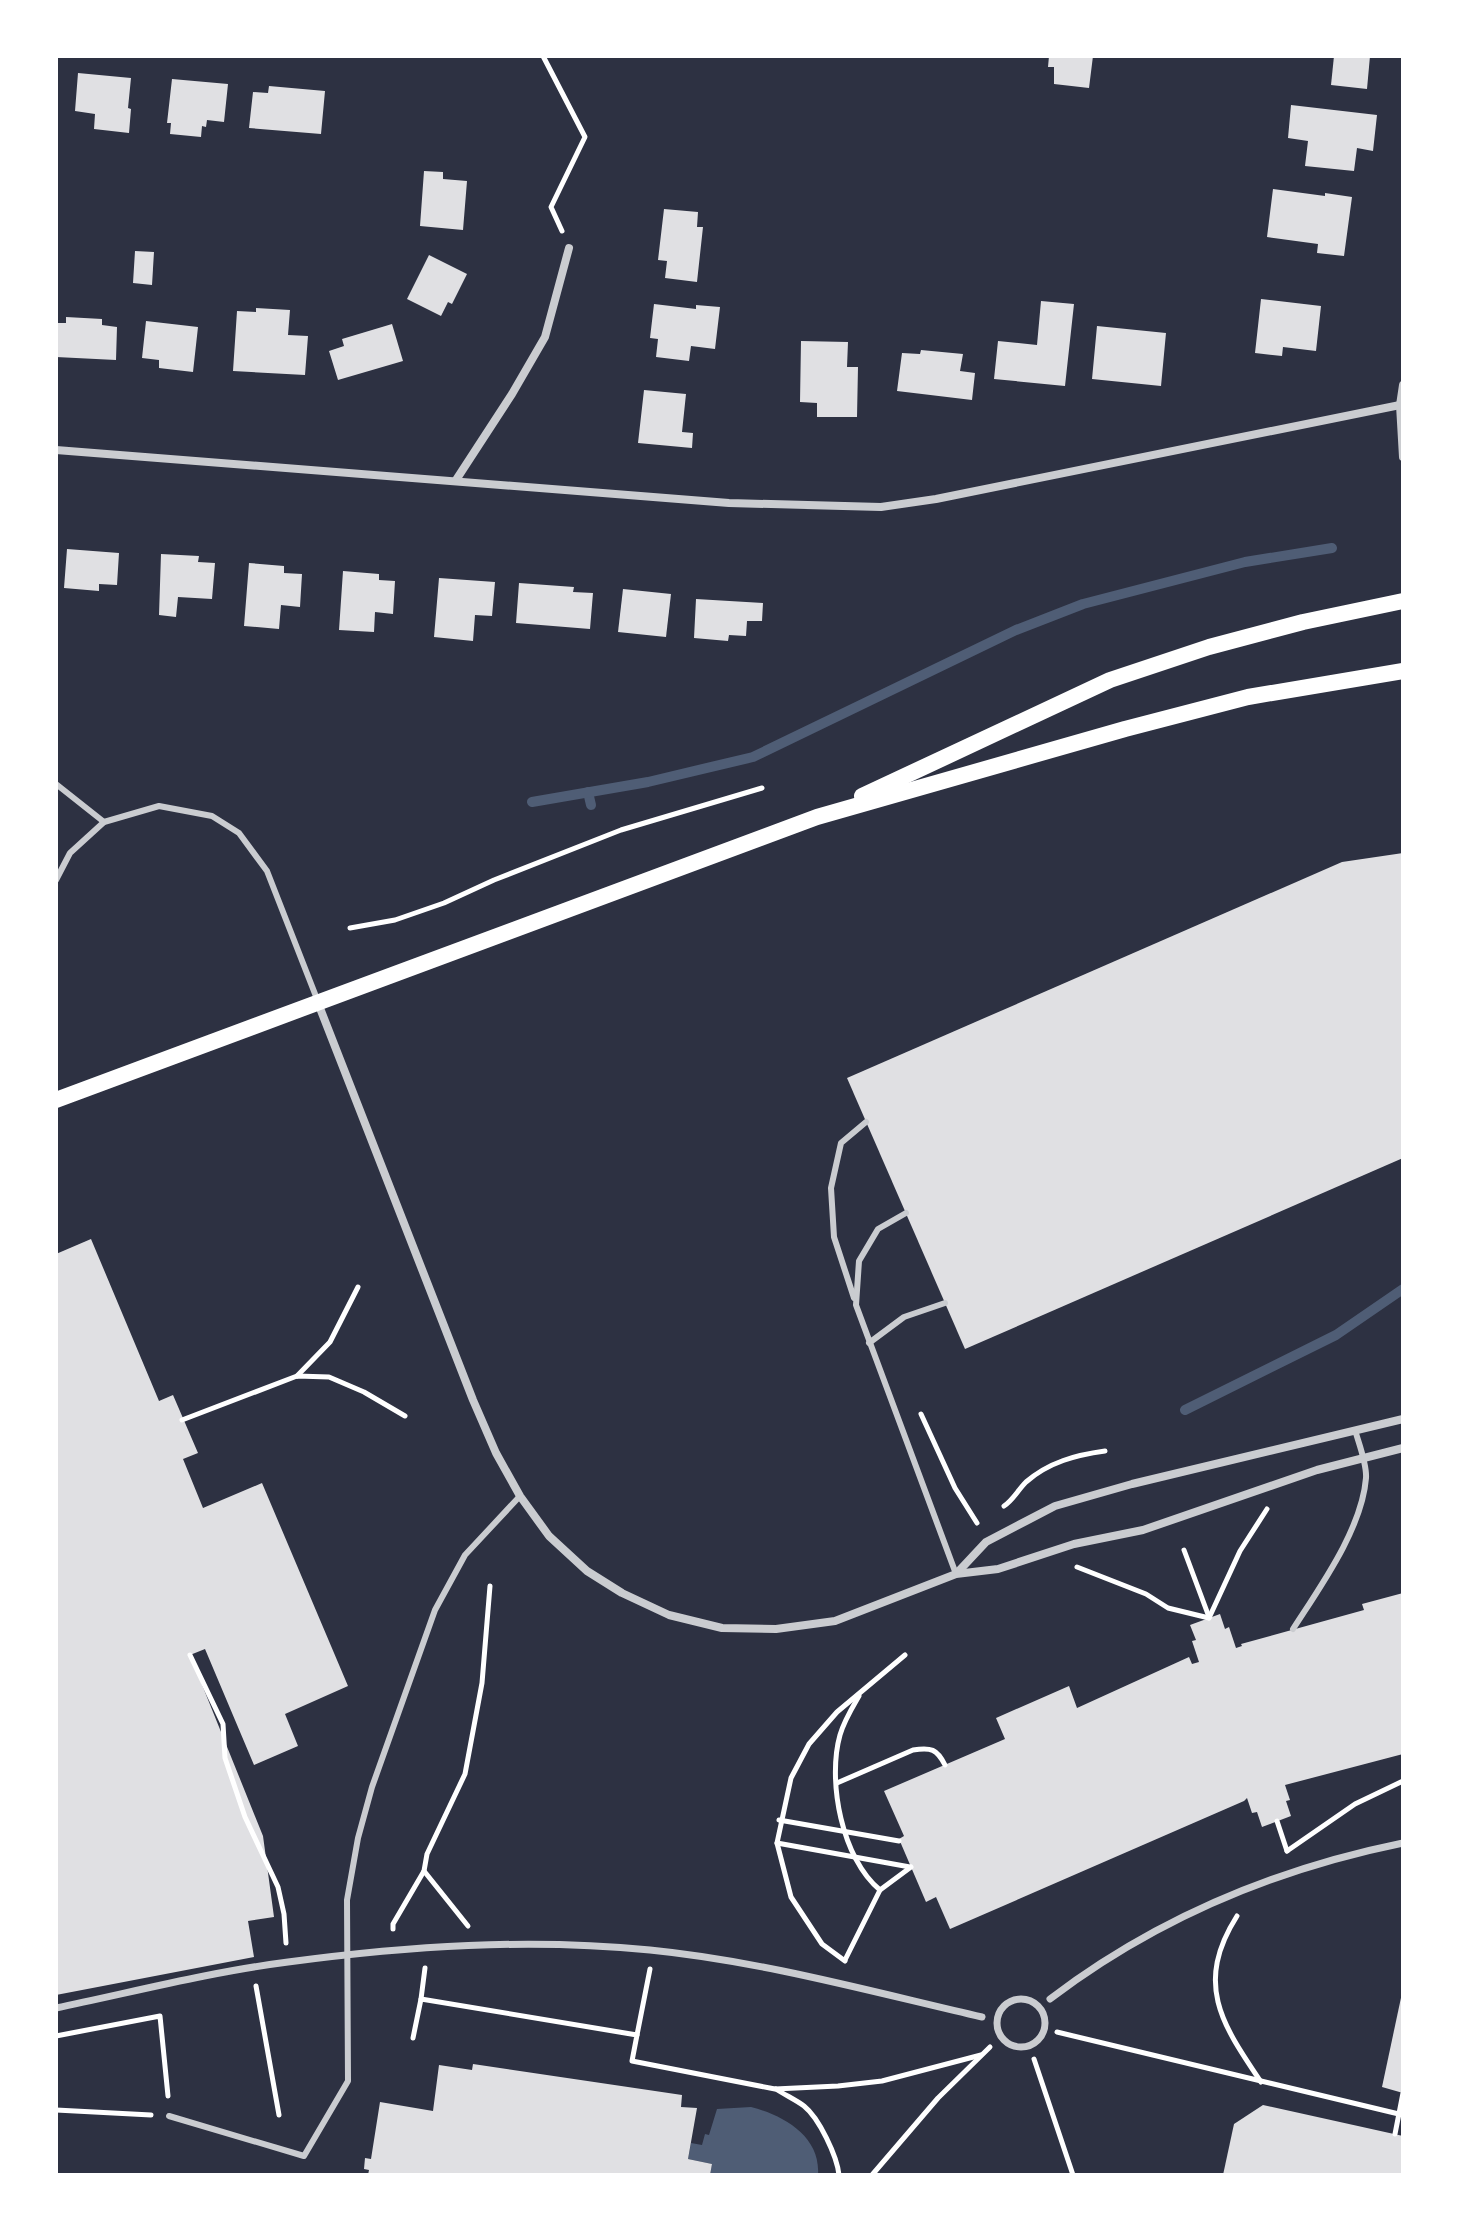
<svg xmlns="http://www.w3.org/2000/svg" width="1459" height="2231" font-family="Inter,sans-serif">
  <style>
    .water { fill: #4f5d75 }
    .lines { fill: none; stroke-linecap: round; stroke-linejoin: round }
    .stream { stroke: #4f5d75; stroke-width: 10 }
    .building { fill: #e0e0e3 }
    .path { stroke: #fff; stroke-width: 5 }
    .service { stroke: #caccd0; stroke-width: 6 }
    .pedestrian { stroke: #caccd0; stroke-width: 7 }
    .minor { stroke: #caccd0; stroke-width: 8 }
    .secondary { stroke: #fff; stroke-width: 16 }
  </style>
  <rect width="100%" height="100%" fill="#2d3142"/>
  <path class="water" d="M751 2107C783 2115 821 2136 818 2175H710L712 2164 688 2159 691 2143 702 2145 705 2134 709 2135 717 2109Z"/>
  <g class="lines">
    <g class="stream">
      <polyline points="588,792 591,805"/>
      <polyline points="532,802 648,782 753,757 1016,630 1083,604 1245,562 1332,548"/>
      <polyline points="1185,1410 1336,1335 1403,1289"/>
    </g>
  </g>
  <g class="building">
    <polygon points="1049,56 1093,56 1089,88 1054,84 1054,67 1048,67"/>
    <polygon points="1334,56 1370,56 1367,89 1331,85"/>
    <polygon points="78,73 131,78 128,108 131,109 129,133 94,129 95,114 75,111"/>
    <polygon points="172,79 228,84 224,122 207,120 206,127 202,126 201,137 170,134 171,123 167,123"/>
    <polygon points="269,86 325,91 321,134 249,128 253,92 268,93"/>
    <polygon points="1291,105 1377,115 1373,151 1357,148 1354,171 1305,166 1308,141 1288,138"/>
    <polygon points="424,171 443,172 443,179 467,181 463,230 420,226"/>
    <polygon points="1273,189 1325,196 1325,193 1352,197 1344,256 1317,253 1318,244 1267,237"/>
    <polygon points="664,209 698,212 697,227 703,227 697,282 665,278 667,261 658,260"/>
    <polygon points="135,251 154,252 152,285 133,283"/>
    <polygon points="429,255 467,274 452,304 448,302 441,316 407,299"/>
    <polygon points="1261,299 1321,306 1316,351 1283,347 1282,356 1255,353"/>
    <polygon points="1041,301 1074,304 1065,386 994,379 998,341 1037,345"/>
    <polygon points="654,304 696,309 696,305 720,307 715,349 691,346 689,361 656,357 658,339 650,338"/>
    <polygon points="256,308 290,310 288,335 308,336 305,375 233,371 237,311 256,312"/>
    <polygon points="66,317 102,319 102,325 117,327 116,360 56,357 56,323 66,323"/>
    <polygon points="146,321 198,327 193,372 159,368 159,360 142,358"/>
    <polygon points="392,324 403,361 338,380 329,351 344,346 342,339"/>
    <polygon points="1097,326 1166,333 1161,386 1092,379"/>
    <polygon points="801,341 848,342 847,367 858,367 857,417 817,417 817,403 800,402"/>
    <polygon points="921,350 963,354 960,371 975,373 972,400 897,391 902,353 920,354"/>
    <polygon points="644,390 686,394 682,432 693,433 692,448 638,443"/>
    <polygon points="67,549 119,553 117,585 99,584 99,591 64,588"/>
    <polygon points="161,554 199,556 198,562 215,563 212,599 178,597 176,617 159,615"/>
    <polygon points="249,563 284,566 284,573 302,574 300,607 281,605 279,629 244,626"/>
    <polygon points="343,571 379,574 379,580 395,581 393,614 375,612 374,632 339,630"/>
    <polygon points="439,578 495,582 492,616 475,615 473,641 434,637"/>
    <polygon points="519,583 574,587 573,592 593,593 590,629 516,623"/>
    <polygon points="623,589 671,594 666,637 618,632"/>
    <polygon points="696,599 763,603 762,621 747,621 746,636 729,635 728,641 694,638"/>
    <polygon points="1403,853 1403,1158 965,1349 847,1078 1342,862"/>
    <polygon points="91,1239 159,1401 173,1395 198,1453 183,1459 203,1508 262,1483 348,1686 285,1714 298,1746 254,1765 205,1649 190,1655 263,1836 274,1917 248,1921 254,1957 56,1995 56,1254"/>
    <polygon points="1403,1593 1403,1754 1285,1785 1290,1800 1286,1801 1291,1816 1262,1827 1257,1812 1252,1813 1247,1798 1244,1801 950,1929 936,1897 926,1902 899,1839 904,1836 884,1791 1005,1739 996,1718 1069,1686 1077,1708 1189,1657 1192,1664 1199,1662 1192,1641 1196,1640 1190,1625 1220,1614 1225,1629 1229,1627 1236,1648 1242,1646 1241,1644 1364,1610 1362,1604"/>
    <polygon points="1402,1993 1403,1993 1403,2093 1382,2087"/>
    <polygon points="473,2064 682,2095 681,2107 697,2108 688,2159 712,2164 710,2175 368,2175 369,2170 364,2169 365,2158 371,2159 380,2102 433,2111 439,2065 472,2070"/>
    <polygon points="1263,2105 1403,2136 1403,2175 1223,2175 1234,2124"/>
  </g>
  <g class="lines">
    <g class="path">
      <polyline points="543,56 585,137 551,207 562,231"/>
      <polyline points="350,928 395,920 444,903 494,880 621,830 762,788"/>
      <polyline points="297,1376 330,1342 358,1287"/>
      <polyline points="921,1414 955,1488 977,1523"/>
      <polyline points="182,1420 297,1376 329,1377 364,1392 405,1416"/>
      <path d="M1004 1506C1013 1500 1018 1490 1026 1482 1049 1462 1076 1455 1105 1451"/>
      <polyline points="1184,1550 1209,1617"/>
      <polyline points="1077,1567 1146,1594 1168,1608 1209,1618"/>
      <polyline points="1209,1618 1240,1551 1267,1509"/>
      <polyline points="190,1655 223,1724 225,1758 245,1817 278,1887 284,1914 286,1943"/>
      <path d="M859 1696C852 1708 844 1721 840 1735 827 1781 842 1859 880 1890"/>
      <path d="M837 1783 913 1750C931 1747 937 1749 945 1765"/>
      <polyline points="779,1820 899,1841"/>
      <polyline points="1277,1821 1287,1851"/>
      <polyline points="777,1843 910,1867"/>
      <polyline points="1287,1851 1355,1804 1403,1781"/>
      <polyline points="424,1871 468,1926"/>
      <path d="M1237 1916C1194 1984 1222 2024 1261 2082"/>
      <polyline points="393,1929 393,1924 424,1871 427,1854 465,1774 482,1683 490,1586"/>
      <polyline points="845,1960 880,1890 911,1867"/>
      <polyline points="845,1961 822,1944 791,1897 777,1843 791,1778 809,1744 837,1712 905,1655"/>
      <polyline points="256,1986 279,2115"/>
      <polyline points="421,1999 425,1968"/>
      <polyline points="1057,2032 1403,2115"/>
      <polyline points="637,2035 650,1969"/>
      <polyline points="56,2036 160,2016 168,2096"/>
      <polyline points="413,2038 421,1999 637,2035 632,2061 775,2089 838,2086 882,2081 981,2055"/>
      <polyline points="1034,2059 1073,2175"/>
      <path d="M776 2089C785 2095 796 2100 804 2106 819 2118 837 2156 839 2175"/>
      <polyline points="56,2110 151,2115"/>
      <polyline points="1395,2134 1403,2093"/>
      <polyline points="872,2175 938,2098 990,2047"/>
    </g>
    <g class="service">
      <polyline points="56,784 104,822"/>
      <polyline points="56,880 70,853 104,822 159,806 212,816 239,833 267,871 317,999"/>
      <polyline points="906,1213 878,1229 859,1261 856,1305 956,1574"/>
      <polyline points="854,1298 834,1237 831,1188 841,1143 866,1122"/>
      <polyline points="869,1343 904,1317 945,1303"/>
      <path d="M1293 1629C1320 1587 1362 1529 1366 1478 1367 1464 1359 1444 1355 1430"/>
      <polyline points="169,2116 304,2156 348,2081 347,1900 358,1838 372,1787 435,1610 465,1555 520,1496"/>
    </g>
    <g class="pedestrian">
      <circle cx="1021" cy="2023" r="24"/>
      <path d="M1050 1999C1154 1920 1275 1869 1403 1843"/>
      <path d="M56 2008C133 1992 210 1972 288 1962 408 1946 528 1938 650 1950 761 1961 873 1992 982 2017"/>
    </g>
    <g class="minor">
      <polyline points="1403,385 1400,405 1403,457"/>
      <polyline points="56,450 729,503 881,507 936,499 1400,405"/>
      <polyline points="456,480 512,394 545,337 569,248"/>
      <polyline points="318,1003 473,1400 496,1453 520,1496 549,1536 587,1571 622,1593 669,1615 722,1628 776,1629 835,1621 956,1574 998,1569 1074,1544 1143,1530 1317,1470 1403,1448"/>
      <polyline points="957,1573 986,1542 1055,1506 1132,1484 1403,1419"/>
    </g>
    <g class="secondary">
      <polyline points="862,796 1110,680 1209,647 1303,622 1403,601"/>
      <polyline points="56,1100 817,817 1125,729 1248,697 1403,671"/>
    </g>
  </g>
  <rect width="1459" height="2231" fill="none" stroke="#ffffff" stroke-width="116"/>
</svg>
